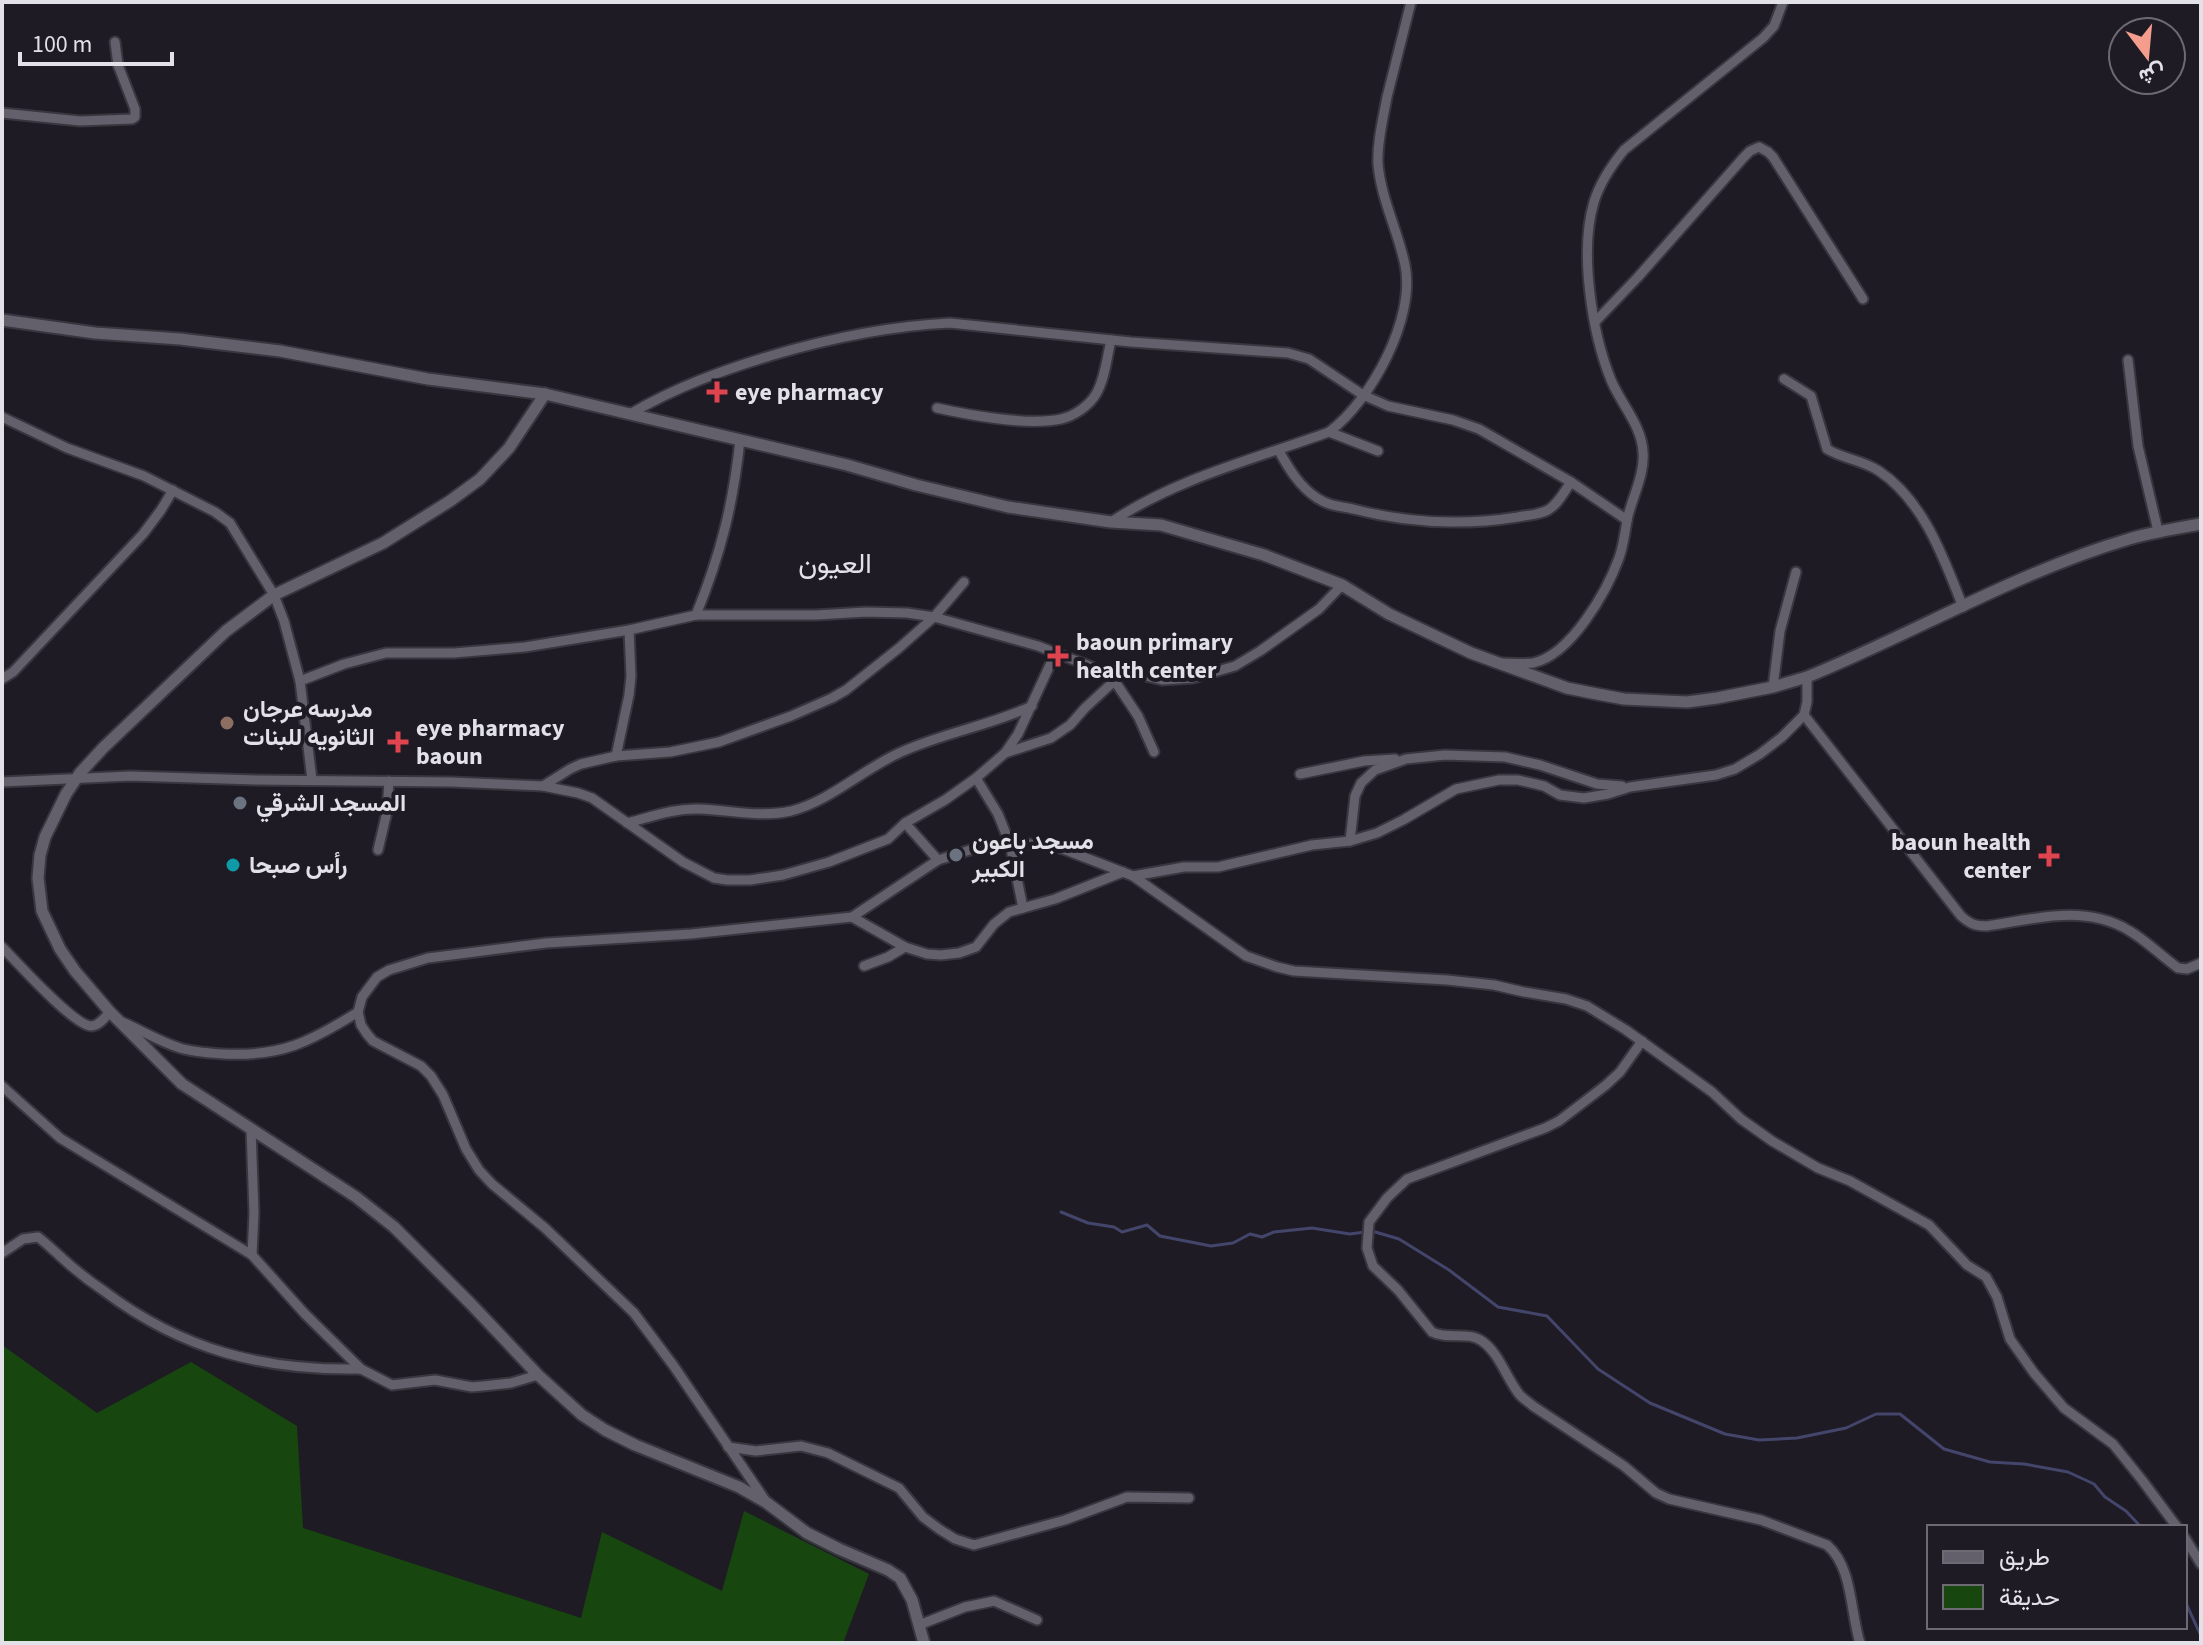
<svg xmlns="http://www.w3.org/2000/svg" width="2203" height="1645" font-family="'Source Sans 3',Vazirmatn,sans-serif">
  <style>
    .green { fill: #17470f }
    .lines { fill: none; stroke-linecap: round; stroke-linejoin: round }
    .stream { stroke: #44456b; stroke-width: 3 }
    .minor-casing { stroke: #38363e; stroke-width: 13 }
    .tertiary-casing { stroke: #38363e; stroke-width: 15 }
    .minor { stroke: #63606c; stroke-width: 9 }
    .tertiary { stroke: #63606c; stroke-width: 11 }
    .health-dot { fill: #e0444e; stroke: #1e1b25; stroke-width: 3 }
    .education-dot { fill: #8d6e63; stroke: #1e1b25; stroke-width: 3 }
    .worship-dot { fill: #6b7280; stroke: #1e1b25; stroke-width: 3 }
    .culture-dot { fill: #0f9aa8; stroke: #1e1b25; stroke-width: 3 }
    .labels { text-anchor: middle; stroke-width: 8; stroke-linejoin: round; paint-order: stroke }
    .poi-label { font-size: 24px; font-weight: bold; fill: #e3e1e8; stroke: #1e1b25; text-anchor: start }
    .quarter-label { font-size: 28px; fill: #e3e1e8; stroke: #1e1b25 }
  </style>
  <rect width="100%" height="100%" fill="#1e1b25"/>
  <polygon class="green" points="2,1345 97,1413 191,1362 297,1426 303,1528 581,1618 602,1532 722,1591 744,1511 869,1574 843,1643 2,1643"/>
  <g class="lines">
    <g class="stream">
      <polyline points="1061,1212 1088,1223 1114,1227 1122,1232 1147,1225 1160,1236 1211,1246 1233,1243 1250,1234 1262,1237 1274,1232 1312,1228 1350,1234 1372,1231 1399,1239 1449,1270 1498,1307 1547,1316 1598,1369 1650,1403 1725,1434 1759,1440 1797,1438 1846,1428 1876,1414 1900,1414 1944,1449 1990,1462 2024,1464 2068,1472 2094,1484 2105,1497 2126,1511 2141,1527"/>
      <polyline points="2185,1601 2201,1636"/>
    </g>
    <defs>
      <g id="minor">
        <polyline points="2,113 80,121 132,119 135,117 135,109 118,65 115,42"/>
        <polyline points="1595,322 1638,277 1744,157 1750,151 1759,147 1768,152 1773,157 1863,299"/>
        <polyline points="2128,360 2138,446 2158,531"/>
        <path d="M1784 379 1811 396 1827 449C1843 459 1863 460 1879 471 1924 501 1944 559 1963 607"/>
        <path d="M937 408C969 415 1029 426 1061 419 1074 416 1089 406 1096 394 1105 379 1107 357 1111 340"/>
        <path d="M630 414C676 387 723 370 773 355 831 338 889 326 950 323L1131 342 1288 353 1309 359 1363 395 1388 406 1453 420 1479 429 1571 482 1627 520"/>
        <polyline points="2,417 67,448 144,476 215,512 230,523 274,595 284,621 300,681 312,780"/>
        <polyline points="1329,432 1378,451"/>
        <path d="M1279 451C1289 469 1300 487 1317 498 1329 506 1340 506 1353 509 1407 523 1462 526 1518 517 1527 515 1539 515 1548 510 1558 504 1564 492 1571 482"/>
        <path d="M1111 522C1177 478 1255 459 1329 432 1371 401 1416 318 1405 265 1398 231 1381 199 1378 164 1377 142 1383 119 1387 97 1395 65 1403 34 1411 2"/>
        <path d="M696 615C721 553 733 505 740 440"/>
        <path d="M1503 663C1512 663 1524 664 1533 663 1571 655 1607 591 1619 558 1624 544 1625 530 1628 516 1633 496 1645 473 1643 452 1642 426 1621 404 1611 380 1592 333 1579 251 1594 202 1600 182 1611 166 1624 150L1763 38 1774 26 1783 2"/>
        <polyline points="2,679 13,672 143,534 161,510 173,490"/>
        <polyline points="1114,680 1138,716 1154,752"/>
        <polyline points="300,681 344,664 386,653 454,653 525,647 629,630 696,615 816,615 866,612 907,613 934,617 1038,646 1100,670 1125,671 1162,680 1193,678 1235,666 1260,651 1319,609 1342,585"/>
        <polyline points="1773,687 1780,631 1796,572"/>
        <path d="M1804 715 1961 916C1970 924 1975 926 1987 926 2034 919 2084 904 2128 930 2146 940 2161 956 2178 968L2187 969 2201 963"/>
        <polyline points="1005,753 1018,734 1055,654"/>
        <polyline points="616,756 629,695 631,676 629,630"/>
        <polyline points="1300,774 1364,761 1395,759"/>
        <polyline points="976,778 998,814 1010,844 1023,908"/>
        <polyline points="2,782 130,776 256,780 451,782 543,786 578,793 592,798 683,862 714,878 727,880 750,880 783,875 829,862 888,839 905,823 945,800 976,778 1005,753 1051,738 1070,725 1085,708 1125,671"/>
        <polyline points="543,786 570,769 581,764 616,756 670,752 719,742 791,716 832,698 846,690 899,648 934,617 964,582"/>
        <path d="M627 823C651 817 674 808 699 809 730 810 760 818 791 811 830 801 862 770 899 753 942 733 989 726 1032 706"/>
        <polyline points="1350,841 1355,796 1361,783 1375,770 1406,759 1445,755 1505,757 1540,765 1597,784 1622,786"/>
        <polyline points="378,850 387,812 389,781"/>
        <polyline points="938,860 970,850 1010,844 1040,844 1063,849 1133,876 1246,956 1277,967 1294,971 1447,980 1494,985 1524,992 1566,999 1587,1006 1626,1030 1712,1092 1741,1119 1772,1141 1818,1168 1850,1181 1929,1225 1967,1265 1986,1277 1997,1297 2010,1339 2034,1373 2064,1408 2113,1444 2142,1480 2177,1527"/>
        <polyline points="1133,876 1184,867 1218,867 1312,845 1350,841 1377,833 1403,820 1456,789 1499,780 1518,780 1544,786 1560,795 1584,798 1608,794 1630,787 1716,775 1735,769 1760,754 1782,737 1804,715 1807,702 1807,677"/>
        <polyline points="852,917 905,947 927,954 941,955 959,953 976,947 994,924 1009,912 1055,899 1123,872"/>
        <path d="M2 947C17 962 73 1025 91 1026 99 1026 105 1017 110 1012"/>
        <polyline points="864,966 888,957 905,947"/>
        <path d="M122 1022C141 1030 160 1042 180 1048 193 1052 209 1053 223 1054 281 1057 310 1042 358 1012"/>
        <path d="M1642 1041 1620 1072 1606 1085 1559 1121 1545 1128 1407 1179 1387 1198 1369 1222 1367 1248 1373 1266 1398 1290 1432 1332C1447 1340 1468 1331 1482 1341 1499 1353 1506 1377 1519 1394 1523 1399 1529 1402 1533 1406L1624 1466 1656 1493 1669 1499 1761 1520 1827 1545C1853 1567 1850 1612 1860 1643"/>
        <polyline points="2,1086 60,1138 252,1255 305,1314 361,1369 392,1385 435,1380 472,1387 483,1386 511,1383 538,1375"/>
        <polyline points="251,1129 254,1213 252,1255"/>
        <path d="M2 1253 23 1239 38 1237C46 1243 53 1250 61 1257 74 1269 89 1281 104 1291 182 1350 264 1371 361 1369"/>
        <polyline points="728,1447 756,1451 801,1446 828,1453 899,1488 923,1517 939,1529 955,1539 974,1545 1065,1520 1127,1497 1189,1498"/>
        <polyline points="767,1503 673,1365 634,1313 545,1228 492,1184 479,1170 466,1149 443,1095 431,1076 421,1066 373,1041 367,1034 361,1025 358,1012 362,997 377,977 389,970 428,958 546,943 691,934 852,917 938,860 905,823"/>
        <polyline points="2185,1538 2201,1564"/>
        <polyline points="919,1625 965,1607 994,1601 1037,1620"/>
      </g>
      <g id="tertiary">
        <path d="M2 320 95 333 180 339 280 351 428 379 545 394 847 465 916 485 1008 507 1111 522 1161 525 1264 555 1342 585 1389 614 1471 653 1567 688 1597 694 1624 699 1687 702 1717 698 1773 687 1807 677C1915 633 2017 572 2129 539 2153 532 2177 528 2201 524"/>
        <polyline points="545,394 509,448 480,479 450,501 383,543 274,595 226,631 103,748 80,773 66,794 45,837 40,855 38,878 42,911 60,949 75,971 110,1012 182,1084 356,1197 394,1227 470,1303 538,1375 582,1415 605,1430 635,1445 739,1487 767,1503 807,1533 839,1549 888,1570 900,1578 912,1600 924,1643"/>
      </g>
    </defs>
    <use href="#minor" class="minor-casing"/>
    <use href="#tertiary" class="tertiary-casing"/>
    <use href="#minor" class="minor"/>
    <use href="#tertiary" class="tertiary"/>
  </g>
  <g class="health-dot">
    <path d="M713 380h8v8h8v8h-8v8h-8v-8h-8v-8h8z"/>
    <path d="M1054 644h8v8h8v8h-8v8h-8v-8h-8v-8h8z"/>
    <path d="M394 730h8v8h8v8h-8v8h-8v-8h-8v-8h8z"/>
    <path d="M2045 844h8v8h8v8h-8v8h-8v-8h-8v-8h8z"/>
  </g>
  <circle class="education-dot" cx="227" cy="723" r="8"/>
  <g class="worship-dot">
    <circle cx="240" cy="803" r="8"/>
    <circle cx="956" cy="855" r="8"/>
  </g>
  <circle class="culture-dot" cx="233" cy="865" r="8"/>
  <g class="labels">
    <g class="poi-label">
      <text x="735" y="400">eye pharmacy</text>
      <text x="1076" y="650">baoun primary<tspan x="1076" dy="28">health center</tspan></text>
      <text x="243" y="717">مدرسه عرجان<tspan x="243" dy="28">الثانويه للبنات</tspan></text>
      <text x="416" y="736">eye pharmacy<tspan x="416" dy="28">baoun</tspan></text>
      <text x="256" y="811">المسجد الشرقي</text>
      <text x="972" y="849">مسجد باعون<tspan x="972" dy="28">الكبير</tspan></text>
      <text x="2031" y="850" text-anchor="end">baoun health<tspan x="2031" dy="28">center</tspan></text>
      <text x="249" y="873">رأس صبحا</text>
    </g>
    <g class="quarter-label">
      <text x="835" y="573">العيون</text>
    </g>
  </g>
  <rect width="2203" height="1645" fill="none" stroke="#e3e1e8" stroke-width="8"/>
  <rect x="1927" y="1525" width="260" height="104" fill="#1e1b25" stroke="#6d6a73" stroke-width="2"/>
  <rect x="1943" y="1551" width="40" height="12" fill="#63606c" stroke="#6d6a73" stroke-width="2"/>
  <text x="1999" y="1565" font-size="24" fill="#e3e1e8">طريق</text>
  <rect x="1943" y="1585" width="40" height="24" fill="#17470f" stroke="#6d6a73" stroke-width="2"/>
  <text x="1999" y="1605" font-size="24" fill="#e3e1e8">حديقة</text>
  <g transform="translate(2147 56) rotate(164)"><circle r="38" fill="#1e1b25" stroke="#6d6a73" stroke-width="2"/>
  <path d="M0-6L14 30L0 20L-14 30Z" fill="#f49d8c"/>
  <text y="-12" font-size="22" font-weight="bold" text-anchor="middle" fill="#e3e1e8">ش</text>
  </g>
  <path d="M20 52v12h152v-12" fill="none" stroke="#e3e1e8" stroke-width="4"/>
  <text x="32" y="52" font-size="24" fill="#e3e1e8" stroke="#1e1b25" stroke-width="6" paint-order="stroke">100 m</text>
</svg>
